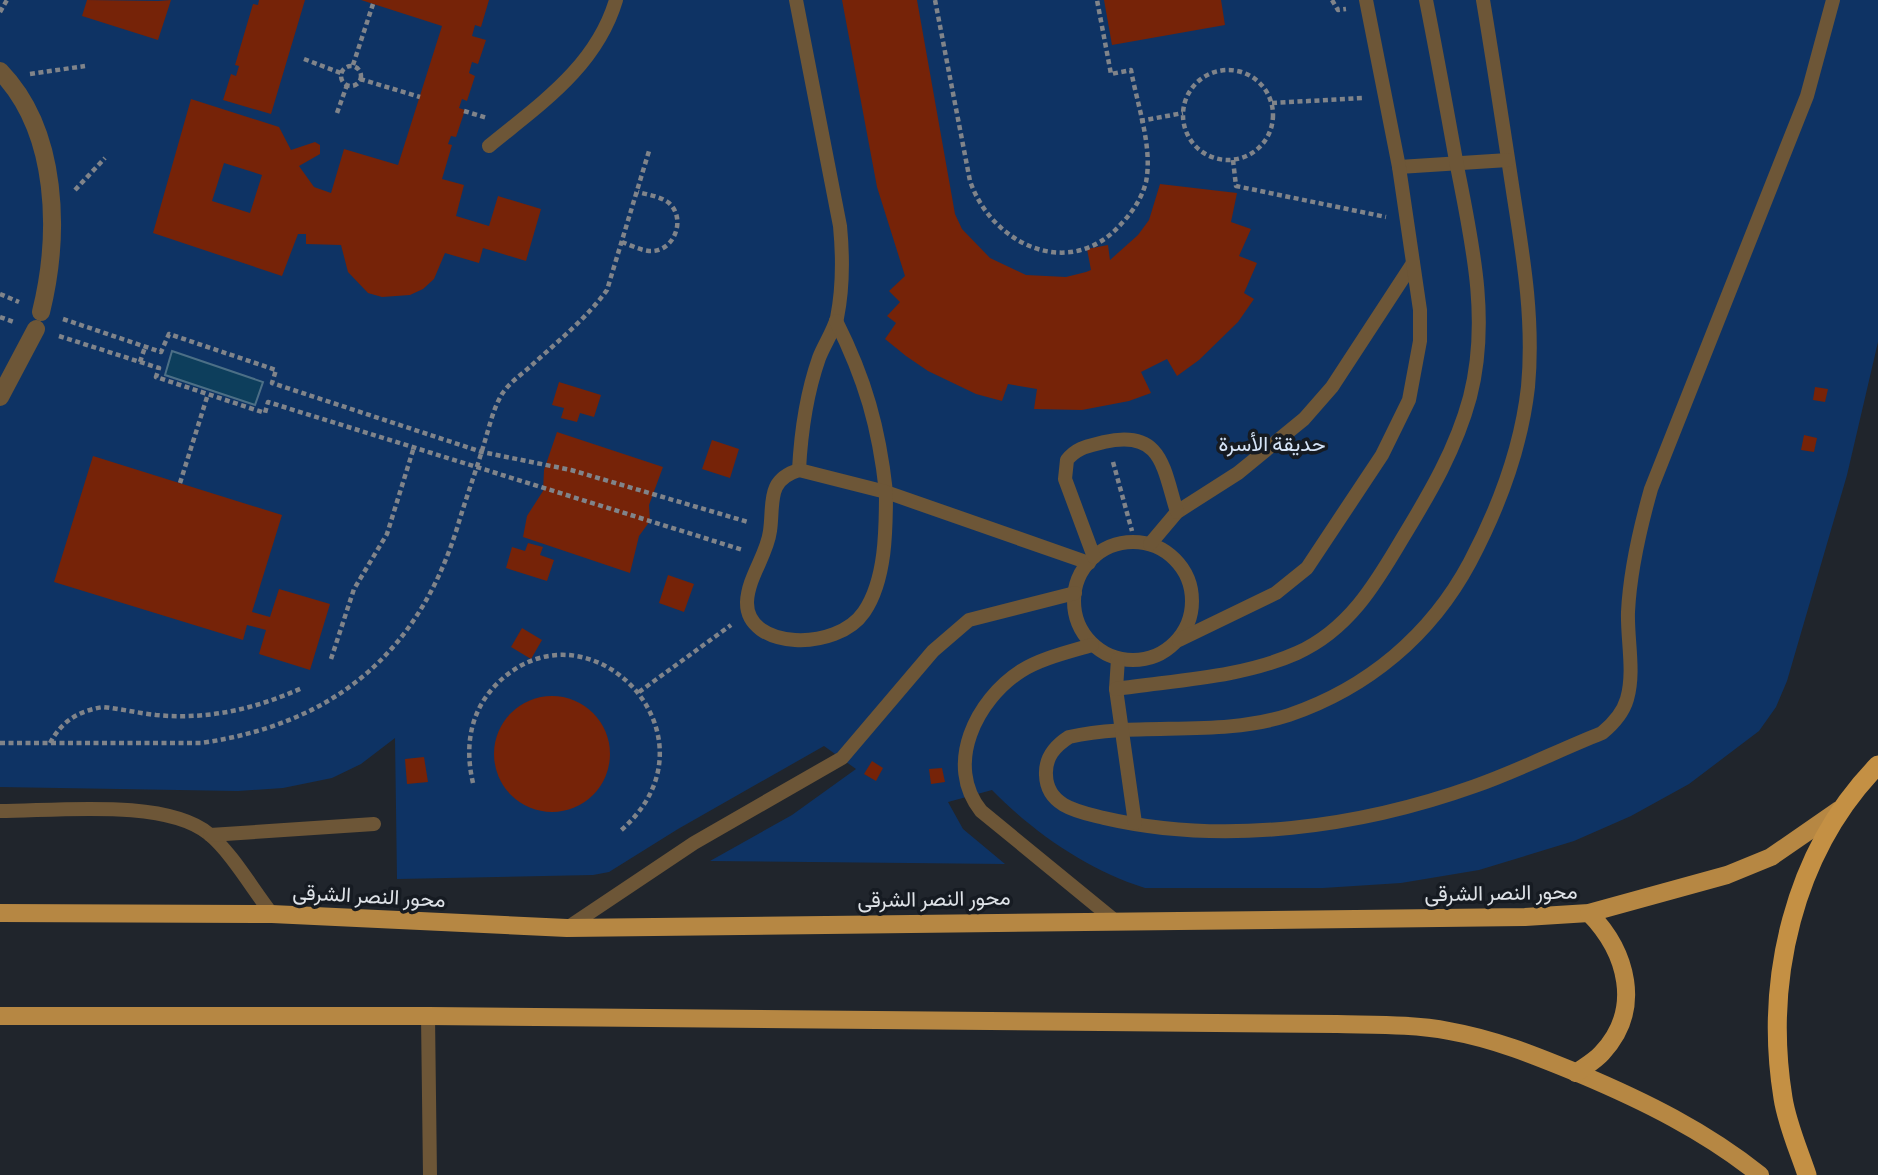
<svg xmlns="http://www.w3.org/2000/svg" width="1878" height="1175" font-family="'Source Sans 3',Vazirmatn,sans-serif">
  <style>
    .green { fill: #0e3364 }
    .water { fill: #0d3e5c; stroke: #4c6f86; stroke-width: 2 }
    .building { fill: #762308; fill-rule: evenodd }
    .lines { fill: none; stroke-linecap: round; stroke-linejoin: round }
    .path { stroke: #80848a; stroke-width: 4.5; stroke-dasharray: 5 3.5; stroke-linecap: butt }
    .service { stroke: #6d5637; stroke-width: 14 }
    .pedestrian { stroke: #6d5637; stroke-width: 18 }
    .primary { stroke: #b68743; stroke-width: 18 }
    .trunk { stroke: #c49044; stroke-width: 19 }
    .labels { text-anchor: middle; stroke-width: 7; stroke-linejoin: round; paint-order: stroke }
    .park-label { font-size: 21px; fill: #d6e4f7; stroke: #161b22 }
    .street-label { font-size: 21px; fill: #dee2e7; stroke: #161b22 }
  </style>
  <rect width="100%" height="100%" fill="#20252c"/>
  <path class="green" d="M0 0H1878V342L1847 475 1787 681 1776 707 1759 731 1689 784 1631 816 1574 841 1479 870 1401 883 1323 888H1145C1088 870 1034 833 992 790L948 802 963 829 1005 864 710 861 792 815 856 769 824 746 678 829 609 872 593 875 397 879 395 738 361 764 332 778 283 788 238 791 0 787Z"/>
  <polygon class="water" points="172,351 263,382 255,405 165,375"/>
  <g class="building">
    <polygon points="87,0 158,1 171,0 158,40 82,16"/>
    <polygon points="259,0 305,0 271,114 223,100 231,74 236,76 239,66 235,65 253,4 258,5"/>
    <path d="M361 0H489L481 27 475 25 472 36 486 40 478 64 472 62 469 73 475 76 467 101 462 99 459 108 465 110 456 137 451 136 448 144 452 145 442 179 464 185 456 216 489 226 498 196 541 209 526 261 483 248 479 263 445 253 434 279 423 289 410 295 382 297 368 293 348 272 341 245 306 244V234H298L282 276 153 233 191 99 279 127 291 150 315 142 320 145V154L299 166 314 187 331 193 344 149 398 165 442 26ZM224 163 262 175 250 213 212 201Z"/>
    <polygon points="842,0 917,0 955,214 962,229 990,258 1026,275 1066,277 1086,272 1091,270 1087,249 1108,245 1110,260 1138,235 1149,220 1160,184 1237,193 1231,222 1251,229 1239,256 1257,263 1244,293 1254,299 1238,322 1199,360 1177,376 1167,359 1141,372 1151,393 1129,401 1082,410 1034,409 1037,389 1008,384 1002,401 976,394 928,371 906,356 885,339 896,323 887,316 900,302 889,291 905,276 877,187"/>
    <polygon points="1104,0 1221,0 1225,25 1112,45"/>
    <polygon points="559,382 601,395 594,417 580,413 577,422 561,418 564,408 552,405"/>
    <polygon points="1815,387 1828,389 1825,402 1813,400"/>
    <polygon points="557,432 663,467 649,505 650,521 639,536 630,573 523,537 527,516 543,491 544,470"/>
    <polygon points="1804,435 1817,438 1814,452 1801,450"/>
    <polygon points="712,440 739,449 730,478 702,469"/>
    <polygon points="93,456 282,515 252,612 270,617 279,589 330,604 310,670 259,654 266,630 247,625 243,640 54,582"/>
    <polygon points="528,543 543,547 540,555 554,560 547,581 506,568 512,547 525,551"/>
    <polygon points="668,575 694,584 684,612 659,603"/>
    <polygon points="522,628 542,640 531,659 511,647"/>
    <circle cx="552" cy="754" r="58"/>
    <polygon points="424,757 428,782 407,784 405,759"/>
    <polygon points="872,761 883,768 876,781 864,774"/>
    <polygon points="942,768 945,782 931,784 929,769"/>
  </g>
  <g class="lines">
    <g class="path">
      <path d="M935 0 970 181C992 245 1071 282 1122 223 1133 211 1142 198 1146 182 1153 147 1137 104 1131 70L1111 74 1097 0"/>
      <polyline points="1332,0 1338,10 1346,9"/>
      <polyline points="0,12 7,0"/>
      <polyline points="304,59 341,73"/>
      <polyline points="353,65 373,4"/>
      <circle cx="351" cy="76" r="10"/>
      <circle cx="1228" cy="115" r="45"/>
      <polyline points="30,74 85,66"/>
      <polyline points="360,79 420,97"/>
      <polyline points="1272,103 1363,98"/>
      <polyline points="464,111 487,118"/>
      <polyline points="337,113 347,85"/>
      <polyline points="1140,121 1183,113"/>
      <polyline points="1233,160 1236,186 1386,217"/>
      <polyline points="75,190 105,158"/>
      <path d="M622 242C630 245 640 250 649 251 674 253 687 219 669 203 660 196 648 195 638 192"/>
      <polyline points="0,294 19,302"/>
      <polyline points="0,317 14,322"/>
      <polyline points="63,319 161,352 169,334 276,370 272,383 482,452 571,470 748,522"/>
      <polyline points="59,336 159,368 156,377 265,413 268,402 743,550"/>
      <polyline points="140,362 145,347"/>
      <polyline points="1113,462 1132,531"/>
      <polyline points="180,483 208,394"/>
      <polyline points="331,659 354,589 387,534 414,447"/>
      <polyline points="639,692 731,625"/>
      <path d="M0 743H201C334 724 419 653 458 525 466 498 476 471 484 444 489 428 493 409 502 394 509 383 522 374 532 365 558 341 587 318 607 290L649 151"/>
      <path d="M50 743C62 721 78 711 103 707 121 709 138 713 156 715 208 720 255 709 302 688"/>
      <path d="M473 783C465 749 469 715 493 688 584 588 732 737 619 832"/>
    </g>
    <g class="service">
      <path d="M796 0 840 226C843 257 843 288 837 318 833 332 824 345 819 358 806 395 801 431 799 470"/>
      <path d="M1483 0C1494 66 1504 132 1514 198 1524 261 1534 323 1528 387 1521 449 1499 507 1470 562 1431 635 1368 688 1289 715 1218 738 1141 721 1069 737 1055 746 1045 757 1046 775 1047 807 1080 812 1104 818 1225 846 1360 827 1475 786 1518 771 1559 750 1602 733 1613 724 1623 713 1627 699 1635 672 1627 639 1628 612 1630 570 1640 528 1651 489L1807 96 1833 0"/>
      <path d="M489 146C540 104 596 67 616 0"/>
      <polyline points="1399,167 1508,160"/>
      <path d="M836 321C865 379 879 427 886 492L1089 563"/>
      <path d="M799 470 886 492C886 529 886 580 864 612 837 652 746 650 747 602 748 577 767 555 770 531 774 503 766 480 799 470Z"/>
      <circle cx="1133" cy="601" r="59"/>
      <polyline points="1150,544 1177,512 1238,473 1304,419 1332,387 1413,263"/>
      <path d="M1094 557 1065 479 1067 460C1077 447 1089 446 1104 442 1162 429 1163 467 1177 512"/>
      <polyline points="1179,640 1276,593 1307,568 1382,455 1409,400 1420,341 1420,310 1399,167 1366,0"/>
      <path d="M1092 645C1069 652 1042 658 1021 671 976 700 944 765 981 811L1114 920"/>
      <polyline points="1118,659 1116,689 1135,823"/>
      <path d="M1116 689C1175 680 1241 678 1297 653 1348 630 1375 585 1402 539 1430 493 1456 449 1470 397 1490 320 1472 242 1457 166 1447 111 1437 55 1426 0"/>
      <path d="M0 811C55 811 166 798 209 834 232 853 253 890 272 914"/>
      <polyline points="210,835 374,824"/>
      <polyline points="567,928 694,843 842,758 933,651 969,620 1075,593"/>
      <polyline points="428,1016 430,1175"/>
    </g>
    <g class="pedestrian">
      <path d="M0 71C59 132 60 235 41 312"/>
      <polyline points="0,397 36,329"/>
    </g>
    <g class="primary">
      <polyline points="0,913 272,914 567,928 1525,917 1589,913 1727,875 1771,857 1839,810"/>
      <path d="M0 1016H428L1337 1024C1374 1025 1413 1024 1449 1031 1495 1039 1536 1056 1580 1074 1644 1101 1705 1131 1760 1175"/>
      <path d="M1576 1073C1584 1067 1595 1061 1602 1053 1643 1009 1627 952 1589 913"/>
    </g>
    <path class="trunk" d="M1807 1175C1799 1151 1787 1124 1783 1098 1764 981 1793 852 1878 765"/>
  </g>
  <g class="labels">
    <g class="park-label">
      <text x="1272" y="451">حديقة الأسرة</text>
    </g>
    <g class="street-label">
      <text transform="translate(1501 893) rotate(-1)" y="7">محور النصر الشرقى</text>
      <text transform="translate(369 896) rotate(3)" y="7">محور النصر الشرقى</text>
      <text transform="translate(934 899) rotate(-1)" y="7">محور النصر الشرقى</text>
    </g>
  </g>
</svg>
